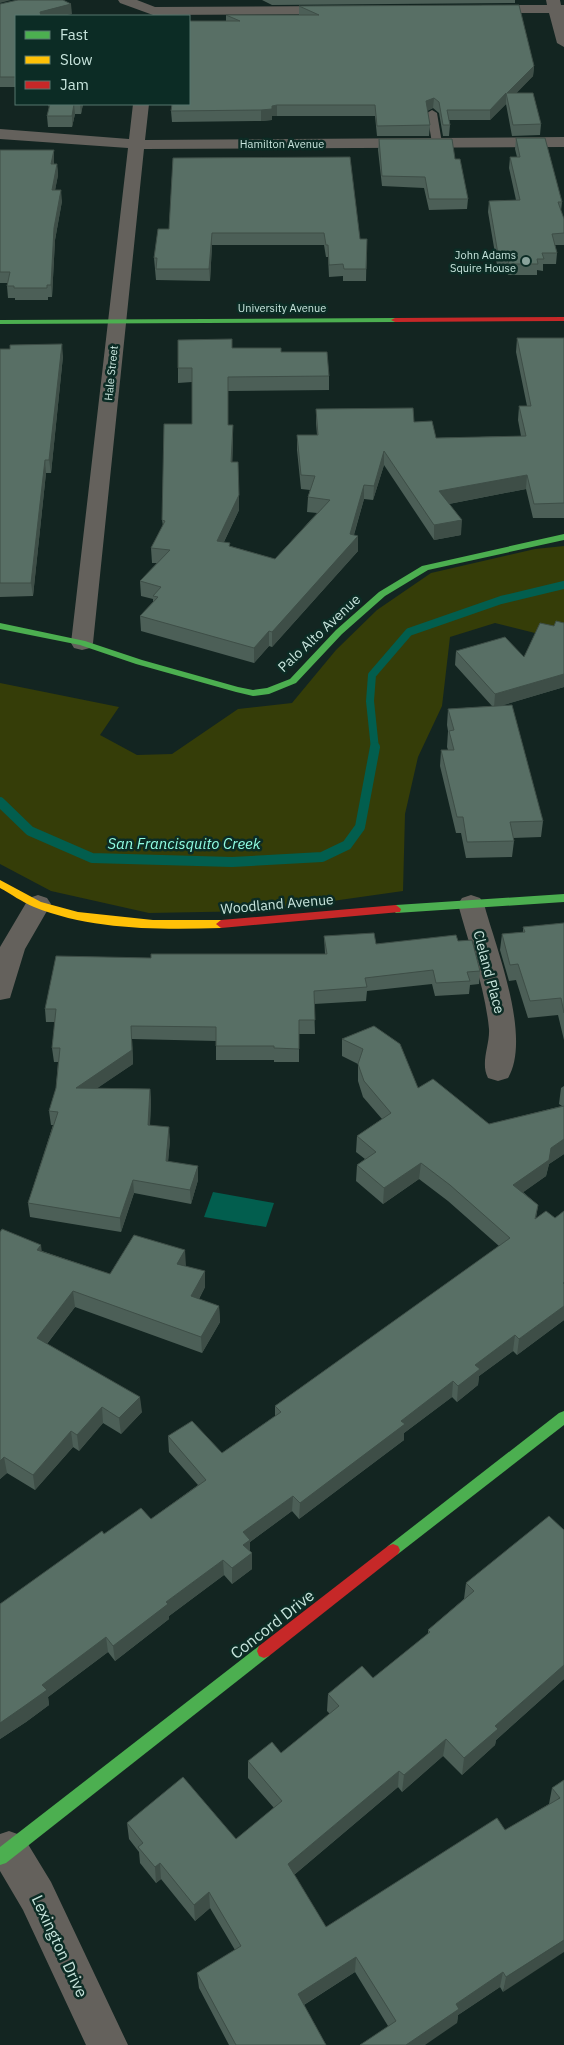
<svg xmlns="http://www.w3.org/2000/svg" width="564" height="2045" font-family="'IBM Plex Sans',sans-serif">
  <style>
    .green { fill: #353d08 }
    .water { fill: #025e4e }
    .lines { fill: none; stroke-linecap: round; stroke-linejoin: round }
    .stream-far1 { stroke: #025e4e; stroke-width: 8 }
    .stream { stroke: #025e4e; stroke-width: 10 }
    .lane { fill: #64615c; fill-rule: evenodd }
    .street { fill: #64615c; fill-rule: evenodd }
    .fast { fill: #4caf50; fill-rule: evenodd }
    .slow { fill: #ffc107; fill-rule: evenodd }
    .jam { fill: #c62828; fill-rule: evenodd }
    .wall { fill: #4c5f57 }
    .shaded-wall { fill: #3e4e47 }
    .building { fill: #586f65; stroke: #3e4e47 }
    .poi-dot { fill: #89a29b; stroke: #0c2c25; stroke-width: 2 }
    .labels { text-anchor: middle; stroke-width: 5; stroke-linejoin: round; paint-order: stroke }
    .far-street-label { font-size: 11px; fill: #c8e5dd; stroke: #0c2c25 }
    .far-poi-label { font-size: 11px; fill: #c8e5dd; stroke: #0c2c25; text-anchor: end }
    .street-label { font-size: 14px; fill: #c8e5dd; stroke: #0c2c25 }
    .water-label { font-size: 15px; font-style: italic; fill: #90fce2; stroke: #0c2c25 }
    .near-street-label { font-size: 16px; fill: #c8e5dd; stroke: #0c2c25 }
  </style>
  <rect width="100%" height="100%" fill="#132521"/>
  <polygon class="green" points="564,546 564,628 535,633 495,623 450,637 442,706 418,757 405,814 403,891 262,911 149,913 51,891 0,864 0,683 119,707 100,735 137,755 172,754 238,709 292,703 336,650 377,610 431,573 535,549"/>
  <polygon class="water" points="213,1192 274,1203 266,1227 204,1217"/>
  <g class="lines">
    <polyline class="stream-far1" points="375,749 370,701 372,675 409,632 501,600 564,585"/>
    <polyline class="stream" points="0,802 30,831 92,858 232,862 322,857 347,845 360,827 375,747"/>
    <polygon class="lane" points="432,110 437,113 442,143 437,146 432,143 427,113"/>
    <g class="street">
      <polygon points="118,0 137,0 155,7 335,6 342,10 335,14 153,15 120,3"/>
      <polygon points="546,0 560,0 561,5 564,5 564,47 557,43 549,13 483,13 476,9 483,5 547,5"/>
      <polygon points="133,104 149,104 145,140 564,137 564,147 144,149 93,643 90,648 82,650 74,648 71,643 128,148 0,139 0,129 129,139"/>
      <polygon points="38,895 47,898 51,904 25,949 10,998 0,1000 0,947 29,898"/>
      <path d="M471 895 480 898 484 904C496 948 532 1037 508 1078L498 1081 488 1078C480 1063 490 1045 489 1029 485 987 469 945 458 904L462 898Z"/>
      <polygon points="9,1831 23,1836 51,1882 128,2045 86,2045 23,1910 0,1871 0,1834"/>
    </g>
    <g class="fast">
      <polygon points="398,318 398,322 395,322 0,324 0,320"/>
      <polygon points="564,534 564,540 428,570 385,596 342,634 296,683 269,694 253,696 236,692 136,664 80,645 0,629 0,623 85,641 142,660 238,687 253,690 267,688 290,679 336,630 379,592 422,566"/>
      <polygon points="564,894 564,902 396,913 391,909 396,905"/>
      <polygon points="564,1411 564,1425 398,1554 393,1556 388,1554 386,1550 388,1546 559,1413"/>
      <polygon points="264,1644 269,1646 271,1651 269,1656 6,1863 0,1865 0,1847 259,1646"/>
    </g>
    <path class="slow" d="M0 880 41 902 78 912 153 920H221L226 924 221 928C160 930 91 930 34 907 22 902 11 894 0 888Z"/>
    <g class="jam">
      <polygon points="564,317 564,321 395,322 391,320 395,318"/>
      <polygon points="396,905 401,909 400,912 221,928 216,924 221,920"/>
      <polygon points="393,1544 398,1546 400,1550 398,1554 269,1656 264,1658 259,1656 257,1651 259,1646 388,1546"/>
    </g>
  </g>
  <g class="wall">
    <polygon points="262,0 515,0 515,3 272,5"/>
    <polygon points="0,4 72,14 16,16 16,87 0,87"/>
    <polygon points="299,6 534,66 533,76 516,93 541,124 540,135 512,136 506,104 490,120 449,120 450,125 449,136 443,136 439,113 433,108 427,111 430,125 429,136 377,136 375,116 272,116 272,120 261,121 172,122 171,111 226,21 226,15 299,15"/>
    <polygon points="48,104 83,104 81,114 75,114 72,127 48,127 47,116 49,108"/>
    <polygon points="516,138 562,202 561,211 564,219 564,245 555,245 557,253 556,264 543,264 543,271 537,270 537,275 508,275 507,271 498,271 488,212 489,201 516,200 509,168 510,157 517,157 515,149"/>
    <polygon points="379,139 455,159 468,199 467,209 429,210 424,188 382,186 378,150"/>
    <polygon points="0,150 54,150 54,164 57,164 58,175 55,190 62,201 55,240 52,297 48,297 48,300 15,300 15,298 8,298 7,286 8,283 0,283"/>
    <polygon points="173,158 360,239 367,239 366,281 343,281 343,276 329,277 328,257 326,257 324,245 212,245 210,281 156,280 154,258 169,229"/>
    <polygon points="517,338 564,338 564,518 533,518 526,489 449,504 461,535 434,540 384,465 373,500 364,499 354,535 358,551 272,647 269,646 254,663 141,631 140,616 153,602 153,599 141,596 140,581 157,563 152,563 151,548 163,526 162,520 192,424 192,382 178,383 178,368 232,348 281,352 329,376 329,390 228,391 228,425 233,439 232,462 239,510 224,542 230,546 275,559 317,513 307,512 308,497 310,490 301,489 297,450 297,435 317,435 316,423 316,409 414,422 436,438 521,436 518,420 519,406 527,406 516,352"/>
    <polygon points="0,349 63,356 51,473 46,473 33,596 0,597"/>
    <polygon points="564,623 564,687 503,705 543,821 541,837 513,838 514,841 512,857 466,858 461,833 456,833 440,766 441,750 448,750 447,747 448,731 447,725 448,709 492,706 455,665 456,651 524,657 554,626"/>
    <polygon points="564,923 564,1040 558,1015 528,1018 516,980 509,981 500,950 502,934 523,932 523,927"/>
    <polygon points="324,936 376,944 458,941 480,971 479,984 470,985 469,994 435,996 432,984 367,991 366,1001 314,1004 315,1034 299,1034 299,1062 274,1062 274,1060 216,1060 216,1041 132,1039 133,1064 97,1088 150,1089 151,1102 150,1125 170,1140 168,1161 198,1180 191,1204 134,1193 121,1232 30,1217 28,1203 53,1125 51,1125 49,1111 56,1088 58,1062 54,1062 52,1048 55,1022 46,1022 45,1009 151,958 325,954"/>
    <polygon points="374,1026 418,1088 489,1124 562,1106 559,1104 561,1088 564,1086 564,1154 549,1164 546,1176 523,1192 538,1205 536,1218 555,1218 564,1211 564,1320 517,1355 513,1351 479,1376 478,1385 457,1402 452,1397 404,1433 404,1440 299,1519 292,1511 250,1542 250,1552 252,1553 252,1569 232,1584 224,1575 169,1616 169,1619 115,1661 108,1652 48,1697 49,1705 26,1722 0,1739 0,1604 104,1534 151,1519 198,1485 169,1452 168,1436 222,1453 275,1416 275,1406 499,1246 448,1201 419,1179 383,1204 356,1181 357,1165 365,1159 356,1152 357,1136 382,1119 363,1097 358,1081 358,1064 342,1056 342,1039"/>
    <polygon points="0,1232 42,1251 110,1274 186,1266 205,1287 199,1299 219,1306 220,1322 202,1353 75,1307 47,1344 142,1412 121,1434 103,1423 79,1451 73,1447 35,1490 7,1473 0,1479"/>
    <polygon points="564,1530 564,1679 496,1740 495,1745 462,1775 443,1756 402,1792 398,1787 294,1875 326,1927 505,1830 549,1804 552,1788 564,1780 503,1992 500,1987 458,2015 457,2023 388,2026 355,1972 304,2005 326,2045 229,2045 199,1988 197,1973 235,1950 210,1908 195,1921 161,1879 156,1883 140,1863 139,1852 129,1839 127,1823 236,1839 274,1808 248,1778 248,1761 281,1753 330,1714 327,1711 328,1694 373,1678 428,1634 428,1630 464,1599 466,1583"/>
  </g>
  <g class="shaded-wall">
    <polygon points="0,0 11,0 0,3"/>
    <polygon points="71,4 72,14 63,16 41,16 40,12"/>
    <polygon points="534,66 533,76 508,102 507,93"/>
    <polygon points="506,93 506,104 490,120 490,110"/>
    <polygon points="434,98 433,108 425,112 426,101"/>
    <polygon points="74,104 75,114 72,127 72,116"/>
    <polygon points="80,104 83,104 81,114"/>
    <polygon points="277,105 277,116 272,116 272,106"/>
    <polygon points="272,109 272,120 261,121 261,110"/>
    <polygon points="54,150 54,161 52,175 51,164"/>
    <polygon points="57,164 58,175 53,201 52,190"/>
    <polygon points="61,190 62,201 55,240 52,297 51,285 54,228"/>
    <polygon points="212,233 212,245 210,281 209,269"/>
    <polygon points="62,344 63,356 51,473 49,460"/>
    <polygon points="233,425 233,439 232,477 231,462"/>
    <polygon points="384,451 384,465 373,500 374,486"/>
    <polygon points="45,460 46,473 33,596 31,583"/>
    <polygon points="527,475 526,489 438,506 439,491"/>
    <polygon points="364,485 364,499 351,544 358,536 358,551 272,647 272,632 350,534"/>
    <polygon points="239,495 239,510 217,556 217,541"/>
    <polygon points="462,520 461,535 434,540 434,525"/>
    <polygon points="269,631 269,646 254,663 254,648"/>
    <polygon points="564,674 564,687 494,708 495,694"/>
    <polygon points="131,1026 133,1064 77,1102 76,1088"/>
    <polygon points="150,1089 151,1102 149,1139 148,1125"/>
    <polygon points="169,1127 170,1140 167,1174 166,1161"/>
    <polygon points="564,1139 564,1154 549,1164 546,1176 511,1201 513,1185 551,1148"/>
    <polygon points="421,1163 419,1179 383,1204 384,1188"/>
    <polygon points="198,1166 198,1180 191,1204 190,1190"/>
    <polygon points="133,1180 134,1193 121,1232 120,1218"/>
    <polygon points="41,1245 43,1261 37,1250"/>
    <polygon points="185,1250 186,1266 177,1264"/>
    <polygon points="205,1271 205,1287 192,1312 191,1296"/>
    <polygon points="73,1291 75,1307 39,1354 37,1338"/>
    <polygon points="219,1306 220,1322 202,1353 201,1337"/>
    <polygon points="564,1306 564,1320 517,1355 519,1339"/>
    <polygon points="515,1335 513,1351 479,1376 478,1385 457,1402 458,1386 475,1365"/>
    <polygon points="453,1381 452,1397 404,1433 404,1440 299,1519 300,1503 401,1421"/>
    <polygon points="140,1397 142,1412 121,1434 119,1418"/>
    <polygon points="102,1407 103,1423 79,1451 77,1435"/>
    <polygon points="71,1431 73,1447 35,1490 33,1475"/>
    <polygon points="4,1457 7,1473 0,1479 0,1461"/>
    <polygon points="293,1496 292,1511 250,1542 250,1554 252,1553 252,1569 232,1584 232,1568 243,1532"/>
    <polygon points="223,1560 224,1575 169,1616 169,1619 115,1661 113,1646 166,1602"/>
    <polygon points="106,1637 108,1652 48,1697 49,1705 26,1722 0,1739 0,1723 42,1685"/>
    <polygon points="564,1665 564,1679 496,1740 495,1745 462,1775 464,1758 495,1726"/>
    <polygon points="446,1739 443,1756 402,1792 404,1775"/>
    <polygon points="399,1771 398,1787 288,1880 288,1864"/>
    <polygon points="160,1863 161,1879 156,1883 155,1867"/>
    <polygon points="209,1892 210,1908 195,1921 194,1905"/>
    <polygon points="564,1940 564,1952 503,1992 506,1977"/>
    <polygon points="356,1957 355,1972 297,2009 298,1994"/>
    <polygon points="503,1972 500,1987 458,2015 457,2023 425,2045 406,2045 456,2004"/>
  </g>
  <g class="building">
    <polygon points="18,0 63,0 71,4 40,12 41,16 106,16 16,16 16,77 0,77 0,4"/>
    <polygon points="519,5 534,66 507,93 533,93 541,124 513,125 506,93 490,110 447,110 450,125 443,125 439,102 434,98 426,101 430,125 377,126 375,105 277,105 272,106 272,109 261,110 171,111 172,104 189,104 189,21 240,21 226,15 319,15 299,6"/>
    <polygon points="50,104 80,104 74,104 72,116 47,116"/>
    <polygon points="516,138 545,138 562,202 558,202 564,219 564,233 552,234 557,253 542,253 544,259 537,259 538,264 509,264 508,260 499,260 489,201 520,200 510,157 520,157"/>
    <polygon points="379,139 452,139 455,159 460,159 468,199 429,199 425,177 382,176"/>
    <polygon points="0,150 54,150 51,164 57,164 52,190 61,190 54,228 51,285 47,285 47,288 14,288 14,286 7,286 10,272 0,272"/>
    <polygon points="350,157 360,239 367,239 366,269 344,269 343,264 329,265 328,245 326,245 324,233 212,233 209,269 156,269 157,258 154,258 158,229 169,229 173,158"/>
    <polygon points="517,338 564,338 564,503 534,504 527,475 439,491 462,520 434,525 384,451 374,486 364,485 350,534 358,536 272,632 269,631 254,648 140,616 158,597 153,596 161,587 140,581 170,550 151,548 165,521 162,520 164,424 192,424 192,368 178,368 178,340 232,339 232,348 281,348 281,352 327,352 329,376 228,377 228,425 233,425 231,462 238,462 239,495 217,541 230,543 229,546 275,559 330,500 308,497 315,476 301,475 297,435 318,435 316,409 413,408 414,422 432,421 436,438 526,436 519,406 531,406"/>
    <polygon points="62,344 49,460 45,460 31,583 0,583 0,349 10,349 10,345"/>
    <polygon points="556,621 564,623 564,674 495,694 456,651 505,637 524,657 540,623 554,626"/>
    <polygon points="512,705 543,821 510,822 514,841 467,842 463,817 457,817 441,750 454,750 449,731 454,730 448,709"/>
    <polygon points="564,923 564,1013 561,998 530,1001 518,964 510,965 502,934 525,932 523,927"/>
    <polygon points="374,933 376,944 456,935 458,941 472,940 480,971 467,972 470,981 436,983 433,970 365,978 367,987 314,991 315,1020 299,1020 299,1049 274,1048 274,1046 216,1046 216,1027 131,1026 132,1050 76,1088 150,1089 148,1125 169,1127 166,1161 198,1166 190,1190 133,1180 120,1218 28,1203 58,1112 49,1111 56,1088 60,1048 52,1048 56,1009 45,1009 56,956 151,958 151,954 327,954 324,936"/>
    <polygon points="374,1026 400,1044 418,1088 433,1079 489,1124 564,1106 564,1139 551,1148 549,1160 513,1185 538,1205 535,1219 546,1211 555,1218 564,1211 564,1282 563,1283 564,1284 564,1306 519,1339 515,1335 475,1365 480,1369 458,1386 453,1381 401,1421 405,1424 300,1503 293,1496 243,1532 250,1540 243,1545 252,1553 232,1568 223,1560 166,1602 168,1604 113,1646 106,1637 42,1685 47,1690 23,1707 0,1723 0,1604 102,1531 104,1534 141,1508 151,1519 206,1480 168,1436 192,1421 222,1453 281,1412 275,1406 510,1238 450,1185 421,1163 384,1188 357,1165 376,1152 357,1136 391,1113 364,1081 358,1064 363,1049 342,1039"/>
    <polygon points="2,1229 41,1245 37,1250 110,1274 134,1235 185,1250 177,1264 205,1271 191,1296 219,1306 201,1337 73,1291 37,1338 140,1397 119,1418 102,1407 77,1435 71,1431 33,1475 4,1457 0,1461 0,1232"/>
    <polygon points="549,1516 564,1530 564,1665 495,1726 498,1729 464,1758 446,1739 404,1775 399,1771 288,1864 326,1927 497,1818 505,1830 560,1798 552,1788 564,1780 564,1940 506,1977 503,1972 456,2004 459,2009 406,2045 360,2045 396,2021 356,1957 298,1994 326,2045 236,2045 197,1973 241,1946 209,1892 194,1905 160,1863 155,1867 138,1847 143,1843 127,1823 183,1777 236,1839 282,1801 248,1761 272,1742 281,1753 339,1706 328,1694 362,1666 373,1678 430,1632 428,1630 474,1591 466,1583"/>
  </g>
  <circle class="poi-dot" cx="526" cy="261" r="5"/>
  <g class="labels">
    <g class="far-street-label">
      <text x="282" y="148">Hamilton Avenue</text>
      <text x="282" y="312">University Avenue</text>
      <text transform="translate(111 373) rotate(-84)" y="4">Hale Street</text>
    </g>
    <g class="far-poi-label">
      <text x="516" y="259">John Adams<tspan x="516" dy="13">Squire House</tspan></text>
    </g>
    <g class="street-label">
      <text transform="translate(319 633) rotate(-43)" y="5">Palo Alto Avenue</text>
      <text transform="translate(277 904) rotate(-5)" y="5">Woodland Avenue</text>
      <text transform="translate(489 972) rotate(75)" y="5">Cleland Place</text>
    </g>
    <g class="water-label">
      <text x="184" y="849">San Francisquito Creek</text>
    </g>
    <g class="near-street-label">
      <text transform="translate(272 1624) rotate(-38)" y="6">Concord Drive</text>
      <text transform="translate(60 1946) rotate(65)" y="6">Lexington Drive</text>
    </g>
  </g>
  <rect x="15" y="15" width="175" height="90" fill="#0c2c25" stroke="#57766f"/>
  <rect x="25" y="31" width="25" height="8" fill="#4caf50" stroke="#57766f"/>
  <text x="60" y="40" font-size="15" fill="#c8e5dd">Fast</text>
  <rect x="25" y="56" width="25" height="8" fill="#ffc107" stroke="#57766f"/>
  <text x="60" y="65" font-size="15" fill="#c8e5dd">Slow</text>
  <rect x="25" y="81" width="25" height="8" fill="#c62828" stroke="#57766f"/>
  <text x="60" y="90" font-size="15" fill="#c8e5dd">Jam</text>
</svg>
